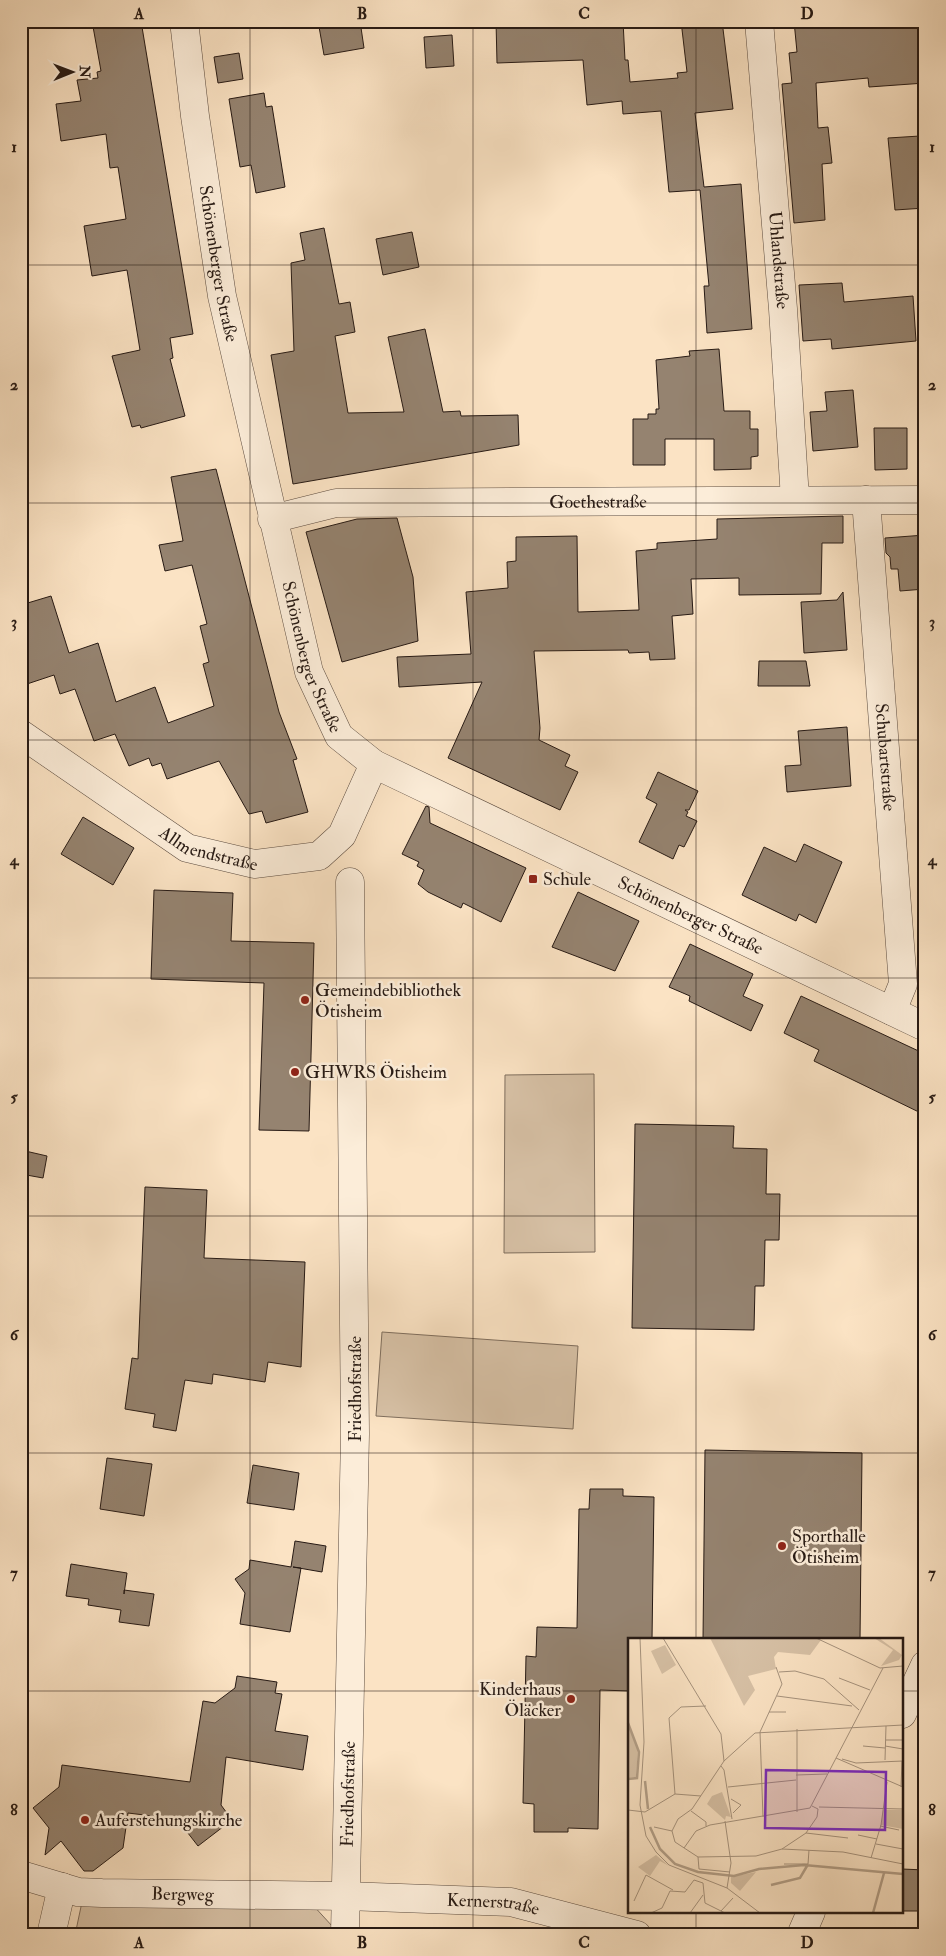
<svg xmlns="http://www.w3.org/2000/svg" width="946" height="1956" font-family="'IM FELL Double Pica',serif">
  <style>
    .green { fill: #d7c1a6; stroke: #7f6e5d }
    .building { fill: #958370; stroke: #271a14 }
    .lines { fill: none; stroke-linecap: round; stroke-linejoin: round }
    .minor-casing { stroke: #5c4c40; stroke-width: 29 }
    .minor { stroke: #fcedd9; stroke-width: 28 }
    .grid { fill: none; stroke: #271a14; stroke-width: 1; stroke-opacity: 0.55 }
    .poi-dot { fill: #8f2418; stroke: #fcedd9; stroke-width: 2 }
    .labels { text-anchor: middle; stroke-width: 5; stroke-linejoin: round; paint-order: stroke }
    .street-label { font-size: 18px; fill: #271a14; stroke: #fcedd9 }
    .poi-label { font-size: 18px; fill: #271a14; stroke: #fcedd9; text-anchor: start }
    .inset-river { fill: none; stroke: #b39f88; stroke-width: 2.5 }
    .inset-road { fill: none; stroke: #a6937e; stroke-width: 1 }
    .view { fill: #7b2cbf; fill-opacity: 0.15; stroke: #7b2cbf; stroke-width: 2.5 }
    .inset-edge { fill: none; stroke: #271a14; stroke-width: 2.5 }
    .neatline { fill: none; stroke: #271a14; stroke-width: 2 }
    .grid-label { font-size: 16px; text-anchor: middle; font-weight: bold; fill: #271a14 }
  </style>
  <rect width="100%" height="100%" fill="#fbe3c4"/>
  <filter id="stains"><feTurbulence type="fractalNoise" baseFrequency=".004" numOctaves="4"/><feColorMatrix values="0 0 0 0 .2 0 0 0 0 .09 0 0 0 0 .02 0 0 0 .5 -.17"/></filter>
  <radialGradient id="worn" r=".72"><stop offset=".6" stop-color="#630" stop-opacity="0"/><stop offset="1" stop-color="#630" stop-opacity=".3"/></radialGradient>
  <g class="green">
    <polygon points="594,1074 595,1252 504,1253 505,1075"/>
    <polygon points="382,1332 578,1346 573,1429 376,1416"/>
    <polygon points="82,1902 311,1903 333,1927 332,1935 75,1935"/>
  </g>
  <g class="building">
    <polygon points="92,21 141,21 193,334 170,338 173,358 170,359 185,416 141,428 140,425 132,427 112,356 140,350 127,270 92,276 84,226 126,219 118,167 110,168 106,134 61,141 56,104 81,101 77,80 98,78 97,72 101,71"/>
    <polygon points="318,21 360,21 364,48 324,55"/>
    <polygon points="496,21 623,21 625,60 628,60 630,82 678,78 677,73 687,72 681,21 722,21 733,109 695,113 704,187 741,184 752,329 707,333 704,286 709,286 700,190 669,192 661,111 623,114 622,101 587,105 583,60 497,63"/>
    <polygon points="794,21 925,21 925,83 869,87 868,78 816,83 818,128 828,127 832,163 822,164 825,220 794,223 782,84 792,83 789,53 797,52"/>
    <polygon points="452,35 454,66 426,68 424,37"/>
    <polygon points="239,53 243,79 218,83 214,57"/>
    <polygon points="264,93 266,107 272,106 285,187 256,193 251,165 240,167 229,99"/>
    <polygon points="920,136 925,208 895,210 888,138"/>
    <polygon points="324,228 339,304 350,302 355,332 335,336 348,413 404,412 388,337 425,329 443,412 460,411 461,416 518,415 519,445 293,484 271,355 294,351 291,263 305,260 300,233"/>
    <polygon points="412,232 419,267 383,275 376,239"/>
    <polygon points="842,283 844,302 913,296 916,341 832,349 831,339 803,341 799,285"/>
    <polygon points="719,349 724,411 750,411 750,429 758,429 758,456 751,457 751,469 714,470 714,439 665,439 665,465 633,465 633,419 648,419 648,414 656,414 656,409 659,409 656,360 690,356 689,351"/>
    <polygon points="853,390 858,447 813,451 810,412 827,411 825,392"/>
    <polygon points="874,428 907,428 907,469 875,470"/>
    <polygon points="216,469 279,712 297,759 293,760 308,812 266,823 262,811 249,814 219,761 167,779 161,763 152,766 149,758 129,766 115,734 94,741 75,689 60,694 54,675 21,686 21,605 51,596 69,653 98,643 116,702 155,687 168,723 214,706 203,664 209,662 200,626 207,624 192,565 165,571 159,545 183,541 171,477"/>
    <polygon points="843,516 843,543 822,543 821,594 739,595 739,578 691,579 693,614 672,616 675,659 650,660 649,652 629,653 628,650 534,651 540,728 539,740 570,755 565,766 578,772 560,810 448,758 482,682 399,687 397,657 471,654 466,592 508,588 507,562 516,561 516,537 577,536 578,612 639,610 636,551 657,549 657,543 717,539 717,519"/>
    <polygon points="397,518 413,577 418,641 342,662 306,532 357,519"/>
    <polygon points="925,535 925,589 900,591 898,569 891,569 890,557 886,553 885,538"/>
    <polygon points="843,592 847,650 804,653 801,602 837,600"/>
    <polygon points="759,661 806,661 810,686 758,686"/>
    <polygon points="847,727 851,786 787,792 785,766 801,765 798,731"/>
    <polygon points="658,772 698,791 689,810 685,810 688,812 686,816 697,821 684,847 679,845 673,859 639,842 657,804 646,798"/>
    <polygon points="426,806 429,807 430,823 526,868 501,922 463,903 461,908 428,892 418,884 424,870 417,866 419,862 402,854"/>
    <polygon points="83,817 134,848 113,885 61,854"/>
    <polygon points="804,844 842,862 816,923 799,914 796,921 742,895 764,847 796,862"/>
    <polygon points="154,890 233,893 231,941 314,943 309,1131 259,1130 264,983 151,979"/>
    <polygon points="578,892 639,921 615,971 552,947"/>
    <polygon points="690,944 753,974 743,996 763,1005 751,1031 689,1001 690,996 669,987"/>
    <polygon points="801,996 925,1054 925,1115 814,1061 819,1050 784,1033"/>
    <polygon points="635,1124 734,1126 733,1148 767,1149 766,1194 780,1194 779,1240 765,1240 764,1286 755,1286 754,1330 632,1328"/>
    <polygon points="21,1150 47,1156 43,1178 21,1174"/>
    <polygon points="145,1187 207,1190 204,1258 305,1262 301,1367 268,1362 265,1382 213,1374 212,1384 185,1380 176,1431 153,1427 155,1414 125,1409 132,1358 138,1359"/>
    <polygon points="705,1450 862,1453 860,1640 703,1640"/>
    <polygon points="107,1458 152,1464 144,1516 100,1509"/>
    <polygon points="253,1465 299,1473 294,1510 247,1503"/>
    <polygon points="590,1489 623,1489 623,1496 654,1497 652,1640 630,1640 630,1691 600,1690 598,1829 568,1828 568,1832 534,1832 534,1804 523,1803 526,1656 536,1657 537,1627 577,1628 579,1509 589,1509"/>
    <polygon points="295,1541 326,1546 322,1572 293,1567 301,1568 290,1632 240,1624 245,1593 235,1579 249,1569 250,1560 291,1567"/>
    <polygon points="71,1564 127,1573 124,1594 124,1590 154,1594 149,1626 119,1622 121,1610 88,1605 89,1599 66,1596"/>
    <polygon points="237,1676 277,1682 275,1693 282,1694 275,1731 308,1736 303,1770 226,1757 221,1805 232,1820 198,1846 177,1819 128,1813 123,1848 93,1871 84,1871 61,1841 45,1855 49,1828 33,1808 59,1787 62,1765 190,1782 203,1701 215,1703 235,1688"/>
    <polygon points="902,1869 925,1870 925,1911 902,1911"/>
  </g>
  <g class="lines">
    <defs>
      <g id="minor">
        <path id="s1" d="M184 21 195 116 222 296 309 672 339 736 374 764 925 1027"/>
        <path id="s2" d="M759 21 783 309 795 499"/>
        <path id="s3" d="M866 500 903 984 892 1011"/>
        <path id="s4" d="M272 519 336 503 925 500"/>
        <path id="s5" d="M21 734 187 848 254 864 319 856 342 835 374 764"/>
        <polyline points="902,1714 925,1665"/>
        <path id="s6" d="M21 1875 78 1892 102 1893 346 1896 511 1902 637 1935"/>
        <polyline points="51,1935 62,1887"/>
        <path id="s7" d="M345 1935 355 1434 350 882"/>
        <polyline points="801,1935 811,1912"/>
      </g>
    </defs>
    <use href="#minor" class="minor-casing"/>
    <use href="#minor" class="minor"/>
  </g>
  <path class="grid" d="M250 21V1935M473 21V1935M696 21V1640M21 265H925M21 503H925M21 740H925M21 978H925M21 1216H925M21 1453H925M21 1691H630M902 1691H925M696 1912V1935"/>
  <g class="poi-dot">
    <rect x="528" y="874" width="10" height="10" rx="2.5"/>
    <circle cx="305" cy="1000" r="5"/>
    <circle cx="295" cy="1072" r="5"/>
    <circle cx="782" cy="1546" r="5"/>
    <circle cx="571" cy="1699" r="5"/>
    <circle cx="85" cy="1820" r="5"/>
  </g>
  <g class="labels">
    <g class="street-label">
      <text dy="6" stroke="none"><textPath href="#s2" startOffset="240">Uhlandstraße</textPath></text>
      <text dy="6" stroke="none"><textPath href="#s1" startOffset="245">Schönenberger Straße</textPath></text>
      <text dy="6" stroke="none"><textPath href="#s4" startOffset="328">Goethestraße</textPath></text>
      <text dy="6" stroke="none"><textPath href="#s1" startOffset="650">Schönenberger Straße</textPath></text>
      <text dy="6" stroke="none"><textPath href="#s3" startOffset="258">Schubartstraße</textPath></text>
      <text dy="6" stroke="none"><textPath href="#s5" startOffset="222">Allmendstraße</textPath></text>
      <text dy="6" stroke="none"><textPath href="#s1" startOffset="1130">Schönenberger Straße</textPath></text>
      <text transform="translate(355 1389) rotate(-90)" y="6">Friedhofstraße</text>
      <text dy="6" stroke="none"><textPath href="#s7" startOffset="141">Friedhofstraße</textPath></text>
      <text dy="6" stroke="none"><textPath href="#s6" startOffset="164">Bergweg</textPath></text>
      <text dy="6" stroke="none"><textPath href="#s6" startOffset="475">Kernerstraße</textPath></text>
    </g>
    <g class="poi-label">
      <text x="543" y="885">Schule</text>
      <text x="315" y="996">Gemeindebibliothek<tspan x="315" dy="21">Ötisheim</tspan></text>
      <text x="305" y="1078">GHWRS Ötisheim</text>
      <text x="792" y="1542">Sporthalle<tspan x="792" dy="21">Ötisheim</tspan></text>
      <text x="561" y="1695" text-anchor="end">Kinderhaus<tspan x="561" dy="21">Öläcker</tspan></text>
      <text x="95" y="1826">Auferstehungskirche</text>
    </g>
  </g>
  <g transform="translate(628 1638)">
    <rect width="275" height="275" fill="#fbe3c4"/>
    <path d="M82 0H189L193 2 182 17 150 14 146 19 148 31 120 38 127 52 116 68ZM246 0H251L274 17 271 22 253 28 265 12ZM37 7 48 27 34 36 23 13ZM0 86 10 111 8 139 0 140ZM94 154 103 179 98 178 97 182 79 166 84 158ZM255 172H275V191L253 187ZM28 217 41 228 32 223 22 238 10 229ZM128 234 112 253 103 245V239Z" fill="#d7c1a6"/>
    <path class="inset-river" d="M0 85 11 114 9 140 0 141M17 143 20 171M22 189 32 211 47 226 70 234 106 238 131 231 176 227 275 236M143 247 172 240 179 228M245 275 256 235"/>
    <path class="inset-road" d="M12 0 16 104 12 167 18 198 28 214 41 227 99 250 132 275M35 0 93 96 96 123M188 0 252 30 275 28M151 34 167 33 196 41 231 72M211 40 242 52M149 58 224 68M141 74H158M258 102H275M235 108 257 110M257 108 275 111M208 120 275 149M214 121 228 125 275 123M257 122 258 88M93 128 96 132 104 181M168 137 199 136M100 149 168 142M273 149 274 123M47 156 41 80 53 69 78 68M103 161 113 167 105 175M191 169 275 171M0 172 17 174 47 156 73 158M63 173 78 184V188M169 174V91M135 179 132 94 154 46 148 29M97 183 103 225 99 250M252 188 271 192M26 189 44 193M178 195 220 200M230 197 249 201M248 206 275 211M56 210 68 193 82 187 182 170 255 30M154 211 215 214 275 226M70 219 128 218 154 211 178 195 189 179 190 171 184 168M243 220 253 187 259 144M156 226H180L181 212M102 234 71 231 70 219 47 204 44 193 50 181 64 171 96 123 127 95 275 87M75 245 77 265 97 275M6 263 18 237 45 252M93 273 105 260M23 275 34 270 42 253 57 254 66 242 75 245M62 275 75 257"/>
    <path class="view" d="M138 132 258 134 257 192 137 190Z"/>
    <rect width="275" height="275" class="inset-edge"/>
  </g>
  <rect width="946" height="1956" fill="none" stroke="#fbe3c4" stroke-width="55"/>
  <g transform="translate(72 72) rotate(89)" stroke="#fcedd9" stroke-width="4" paint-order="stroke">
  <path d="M0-4L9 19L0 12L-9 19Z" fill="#271a14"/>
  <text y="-8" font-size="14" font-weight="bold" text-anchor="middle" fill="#271a14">N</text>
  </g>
  <rect x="28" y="28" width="890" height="1900" class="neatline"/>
  <g class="grid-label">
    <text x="139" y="19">A</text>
    <text x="362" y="19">B</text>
    <text x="584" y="19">C</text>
    <text x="807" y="19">D</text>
    <text x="14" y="152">1</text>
    <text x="932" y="152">1</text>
    <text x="14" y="390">2</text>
    <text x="932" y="390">2</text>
    <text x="14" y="627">3</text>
    <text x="932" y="627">3</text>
    <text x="14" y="865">4</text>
    <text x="932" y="865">4</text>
    <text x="14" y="1102">5</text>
    <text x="932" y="1102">5</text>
    <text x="14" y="1340">6</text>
    <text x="932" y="1340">6</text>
    <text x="14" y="1578">7</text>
    <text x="932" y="1578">7</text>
    <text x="14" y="1815">8</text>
    <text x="932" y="1815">8</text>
    <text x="139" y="1948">A</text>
    <text x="362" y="1948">B</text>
    <text x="584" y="1948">C</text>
    <text x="807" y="1948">D</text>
  </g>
  <rect width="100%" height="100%" filter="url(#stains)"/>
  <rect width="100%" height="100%" fill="url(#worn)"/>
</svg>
